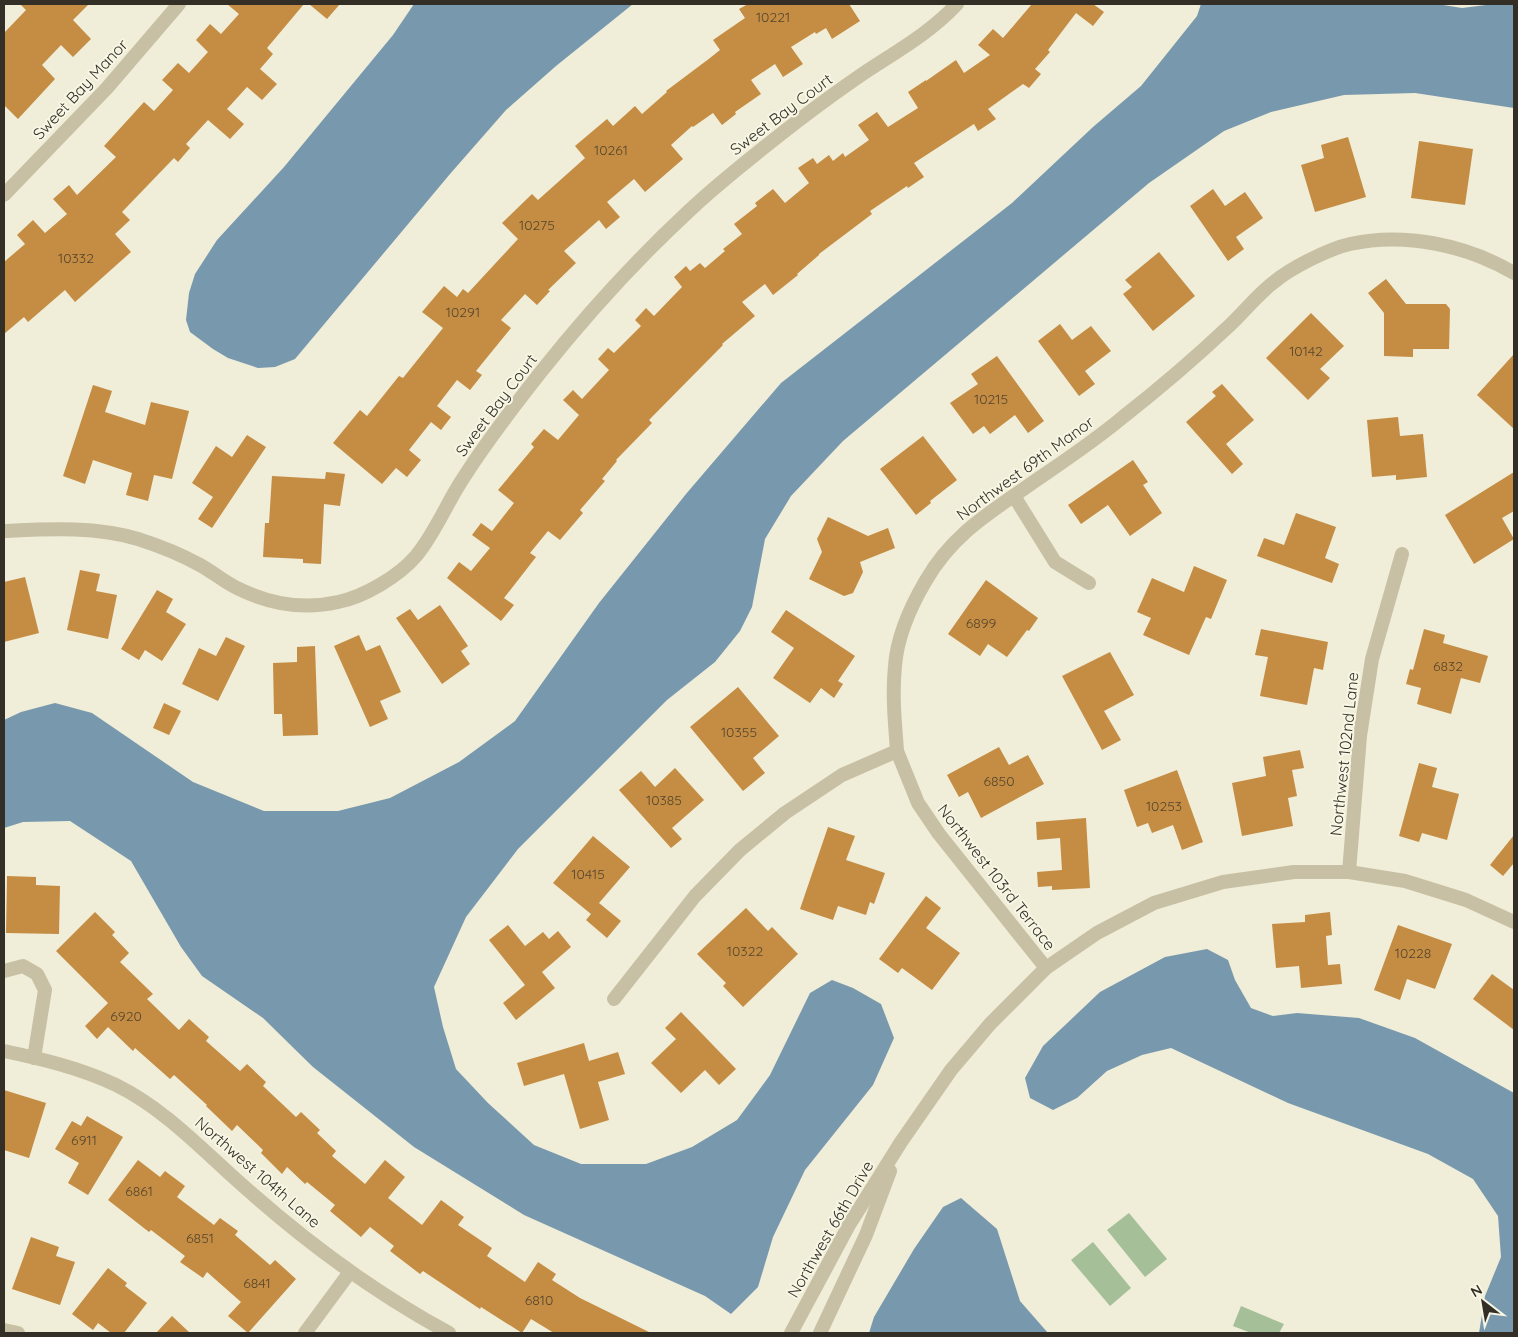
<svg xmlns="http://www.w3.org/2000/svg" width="1518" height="1337" font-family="Quicksand,sans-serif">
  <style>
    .green { fill: #a5bf98 }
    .water { fill: #7899ad }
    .building { fill: #c48d43 }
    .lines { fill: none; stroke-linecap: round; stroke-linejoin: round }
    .minor { stroke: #c8c0a4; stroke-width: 14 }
    .labels { text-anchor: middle; stroke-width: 4; stroke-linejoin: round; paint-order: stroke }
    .number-label { font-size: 14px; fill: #57462d }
    .street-label { font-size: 16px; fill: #332f26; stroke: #f8f6e4 }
  </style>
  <rect width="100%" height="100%" fill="#f0edd8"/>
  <g class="green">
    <polygon points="1129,1213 1167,1259 1145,1277 1107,1230"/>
    <polygon points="1093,1242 1131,1288 1110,1306 1071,1260"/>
    <polygon points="1241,1306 1284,1324 1279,1333 1251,1333 1233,1326"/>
  </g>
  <g class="water">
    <polygon points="414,4 633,4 556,66 506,110 450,174 295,359 275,367 258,368 228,358 213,349 190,332 186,320 189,293 195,274 217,240 284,167 393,35"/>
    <polygon points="1201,4 1437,4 1462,8 1494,4 1514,4 1514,108 1415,93 1344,95 1271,112 1224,131 1149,183 843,441 791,496 765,539 752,607 740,631 715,662 667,700 518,849 466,917 434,987 443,1027 456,1069 488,1103 534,1145 581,1164 646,1164 692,1147 737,1120 770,1075 810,993 832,980 853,988 881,1004 894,1038 873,1085 805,1170 773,1237 758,1287 731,1314 705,1296 524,1215 414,1147 313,1067 263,1018 202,976 181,947 131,861 70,821 23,822 4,828 4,720 21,712 55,703 92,713 193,782 264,811 338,811 390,798 459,762 515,721 599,603 686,494 781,383 1012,203 1093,127 1141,86 1197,16"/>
    <polygon points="1207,949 1228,960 1235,980 1251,1008 1273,1016 1297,1013 1359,1018 1415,1038 1514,1093 1514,1333 1479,1333 1485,1296 1501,1257 1498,1216 1473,1179 1428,1154 1288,1103 1171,1048 1142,1055 1107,1071 1077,1098 1053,1110 1030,1098 1025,1078 1043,1046 1100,992 1165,957"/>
    <polygon points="961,1198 997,1229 1020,1301 1048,1333 869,1333 874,1317 914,1249 943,1207"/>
  </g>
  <g class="building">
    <polygon points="20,4 89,4 73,20 91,39 73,57 61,45 42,65 55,79 18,119 4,105 4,33 26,10"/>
    <polygon points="227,4 304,4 267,48 273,54 260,69 277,84 262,100 247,87 227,109 244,124 230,139 208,120 186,144 190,148 178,162 174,158 122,212 130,220 115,234 131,252 75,302 65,290 28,322 24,317 4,334 4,262 25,244 17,235 33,220 45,233 67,214 53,199 69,185 77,195 116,157 104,146 144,102 154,111 173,90 162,80 178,63 189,73 208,52 196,40 210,24 221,34 239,14"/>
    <polygon points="309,4 340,4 327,19"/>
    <polygon points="748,4 849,4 860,21 832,39 826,28 816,34 815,32 791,47 803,64 783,77 775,64 751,80 761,94 735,112 736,114 722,125 713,113 693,127 692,126 671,145 683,159 645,192 634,179 607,202 620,217 606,229 599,220 564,251 576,263 548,290 550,291 537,305 525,294 501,320 511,328 476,371 482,375 470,390 457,380 437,406 451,417 441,430 431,422 409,450 421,460 407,477 396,468 382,484 333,443 360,410 367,416 399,376 403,378 443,328 422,312 444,286 457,297 463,289 468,293 518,239 502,223 532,194 538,200 585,158 575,146 607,119 613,126 635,106 642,114 667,92 666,91 710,58 720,50 713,40 745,18 739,9"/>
    <polygon points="1032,4 1093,4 1104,12 1093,26 1076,13 1048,50 1050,52 1035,69 1041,74 1029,88 1023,84 988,109 996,119 978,131 974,124 914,163 924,177 908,188 907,186 870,211 872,214 819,254 819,255 797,274 798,275 773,295 765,284 742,302 755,316 722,344 723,345 649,420 652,423 616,460 617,461 602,479 605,481 580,510 583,513 560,540 548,531 530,553 536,557 504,598 514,605 501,621 447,578 459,562 471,571 490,548 472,535 481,523 492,531 514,503 498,490 534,447 531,444 544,429 558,440 579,415 563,400 573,390 582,399 609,370 598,359 608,348 614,353 641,326 635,320 646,308 654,316 682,287 674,277 686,266 690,271 700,263 705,268 725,251 723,249 742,234 734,224 757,206 755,203 773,189 785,203 809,183 798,168 813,158 817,164 829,155 833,161 843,153 845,157 869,140 858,125 877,112 888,127 918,108 908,92 926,80 926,81 956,60 964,73 990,55 978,45 993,29 1003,38"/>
    <polygon points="1348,137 1366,197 1315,212 1301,165 1324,158 1321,145"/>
    <polygon points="1419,141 1473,149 1465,205 1411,198"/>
    <polygon points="1213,189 1225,206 1245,192 1263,218 1236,237 1244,249 1228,261 1190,206"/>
    <polygon points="1159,252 1195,296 1153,331 1123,294 1132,287 1125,280"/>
    <polygon points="1386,279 1406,304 1446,304 1450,309 1449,349 1413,349 1413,357 1384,356 1384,313 1368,293"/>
    <polygon points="1311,313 1344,346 1320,369 1330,378 1308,400 1266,358"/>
    <polygon points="1060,324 1072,340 1091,326 1111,351 1085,371 1095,384 1079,396 1038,341"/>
    <polygon points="1514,354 1514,429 1477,395"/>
    <polygon points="997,356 1044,421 1028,433 1015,415 990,434 984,426 973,434 950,403 978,384 971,374"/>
    <polygon points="1222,384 1254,420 1226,444 1243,464 1232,474 1186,422 1216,396 1212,392"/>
    <polygon points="93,385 112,391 105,412 145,425 151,402 189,411 172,479 154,475 148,501 126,495 132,473 93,460 85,484 63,476"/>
    <polygon points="1398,417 1400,436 1423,434 1427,477 1396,480 1396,475 1372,477 1367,420"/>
    <polygon points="247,435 266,447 212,528 198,519 213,497 192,483 216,446 232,457"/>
    <polygon points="923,436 957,480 930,501 931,503 916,515 880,469"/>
    <polygon points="1133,460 1148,482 1143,485 1162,513 1130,536 1108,505 1081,524 1068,505"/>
    <polygon points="326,472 345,474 340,506 324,504 321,564 303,563 303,559 263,557 265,523 269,523 272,476 325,479"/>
    <polygon points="1514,472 1514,511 1502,518 1514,539 1474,564 1445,515"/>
    <polygon points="1296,513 1336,527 1325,558 1339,564 1332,583 1257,556 1264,538 1284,545"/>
    <polygon points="828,517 868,536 888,528 895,548 860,562 863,572 853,593 844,596 809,579 822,552 817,539"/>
    <polygon points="1194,566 1227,580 1211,619 1206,617 1189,655 1143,635 1151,618 1137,612 1152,578 1184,592"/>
    <polygon points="80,570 100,574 96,591 117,595 108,639 67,630"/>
    <polygon points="25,577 39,633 4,642 4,582"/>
    <polygon points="986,580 1038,618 1029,631 1027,630 1007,657 988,644 980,656 948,634"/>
    <polygon points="157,590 173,599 166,612 186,624 162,661 145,650 139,660 121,649"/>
    <polygon points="440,605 468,646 461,651 470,664 442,684 396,618 410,609 418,620"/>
    <polygon points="786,610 855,656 838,681 843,684 834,698 821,688 810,703 773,678 794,648 771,632"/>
    <polygon points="1261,629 1328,642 1323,670 1314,668 1307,705 1260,696 1268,657 1255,655"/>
    <polygon points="1424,629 1445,635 1443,643 1488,656 1480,683 1461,678 1451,714 1417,704 1421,688 1406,684 1410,669 1413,670"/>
    <polygon points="359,635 366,651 380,645 401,692 380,701 388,719 370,727 334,646"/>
    <polygon points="226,637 245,646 218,701 182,684 199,648 216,656"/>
    <polygon points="315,646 318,735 283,736 282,714 274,714 273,663 297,662 297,647"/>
    <polygon points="1110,652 1134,695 1104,711 1121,740 1102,750 1062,676"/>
    <polygon points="738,687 779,736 753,758 765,773 743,791 690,727"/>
    <polygon points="164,703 181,711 169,735 153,728"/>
    <polygon points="999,747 1009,765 1028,755 1044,784 981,818 968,792 959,797 947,775"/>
    <polygon points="1300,750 1304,768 1292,770 1297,796 1288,798 1293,826 1242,836 1232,783 1266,776 1263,757"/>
    <polygon points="1419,763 1437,768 1432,787 1459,794 1447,840 1422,833 1419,842 1399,836"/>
    <polygon points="675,768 704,800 672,828 682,839 671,848 619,790 641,771 655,787"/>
    <polygon points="1177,770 1203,842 1182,850 1173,825 1152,833 1148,823 1137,827 1124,790"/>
    <polygon points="1086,818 1090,888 1052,890 1052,886 1038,887 1037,872 1062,870 1060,838 1037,840 1036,822"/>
    <polygon points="828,827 855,836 846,860 885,873 874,904 870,902 866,915 838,906 833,920 800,909"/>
    <polygon points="1514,835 1514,863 1503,876 1490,865"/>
    <polygon points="593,836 630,867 599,903 621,921 607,938 586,920 591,914 553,883"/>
    <polygon points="7,876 36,877 36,885 60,886 59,934 6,933"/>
    <polygon points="926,896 941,908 926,928 960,953 932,990 902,968 898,973 879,959"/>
    <polygon points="746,908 768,931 772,927 798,954 743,1007 723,986 726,983 697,954"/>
    <polygon points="95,912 115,932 112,935 129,953 120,962 153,994 147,999 179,1030 189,1019 209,1037 206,1041 240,1071 247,1064 266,1082 263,1086 296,1117 301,1112 320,1130 317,1133 336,1151 332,1156 365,1184 385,1160 405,1177 388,1198 422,1225 441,1200 464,1217 458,1225 492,1248 487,1256 525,1282 538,1262 556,1274 552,1280 580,1298 651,1333 554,1333 531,1319 522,1333 481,1307 480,1309 423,1271 420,1274 390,1251 394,1246 370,1227 361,1237 330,1211 335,1205 307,1182 305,1184 287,1167 282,1174 261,1153 263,1150 237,1125 232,1131 206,1106 207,1105 174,1075 170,1079 135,1048 133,1051 108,1027 97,1039 85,1026 108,1003 56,951"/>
    <polygon points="1330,912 1332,935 1326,936 1328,965 1340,964 1342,984 1301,988 1299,966 1276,968 1272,924 1305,922 1305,915"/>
    <polygon points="508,925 525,946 543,932 549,939 558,931 571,947 542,972 555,988 516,1020 503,1003 525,985 489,940"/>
    <polygon points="1398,925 1452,944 1435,989 1407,979 1400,1000 1374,990"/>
    <polygon points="1492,974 1514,990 1514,1030 1473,999"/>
    <polygon points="681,1012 736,1069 719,1085 705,1070 681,1093 651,1063 676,1039 665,1028"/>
    <polygon points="584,1043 589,1061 618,1052 625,1074 598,1082 609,1120 580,1129 564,1074 524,1086 517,1063"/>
    <polygon points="4,1090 46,1103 29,1158 4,1150"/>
    <polygon points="87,1116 123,1137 88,1195 68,1183 79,1163 55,1149 72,1121 81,1126"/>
    <polygon points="138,1160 160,1177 165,1171 185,1186 177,1197 214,1225 220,1218 238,1231 235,1235 270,1265 275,1260 296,1279 248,1333 228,1316 241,1302 207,1272 203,1278 180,1262 185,1256 151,1230 149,1232 108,1200"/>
    <polygon points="31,1237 59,1247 56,1256 75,1262 60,1305 12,1289"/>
    <polygon points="108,1268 127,1283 125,1286 147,1303 124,1333 111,1333 98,1323 93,1330 72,1314"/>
    <polygon points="172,1316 190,1333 156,1333"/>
  </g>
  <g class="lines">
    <g class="minor">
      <polyline points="4,195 107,88 179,4"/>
      <polyline points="1014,496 1055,562 1089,583"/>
      <path d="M4 531C48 529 95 526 138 539 160 546 180 554 200 565 213 572 224 582 237 588 269 604 303 610 338 602 364 597 399 576 416 556 436 532 447 502 464 477 487 441 514 406 540 373 586 315 636 260 690 210 724 178 762 149 799 120 820 104 842 88 864 73 897 51 930 33 957 4"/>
      <polyline points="897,751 918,803 939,834 1046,968"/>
      <polyline points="1349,872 1360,736 1372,659 1402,554"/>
      <polyline points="4,971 23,966 37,974 45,990 34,1058"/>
      <path d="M614 999 695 896 740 850 785 813 842 775 897 751C895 723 892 695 895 666 897 638 911 606 925 582 950 538 984 516 1025 488 1058 465 1092 443 1123 417 1160 388 1195 358 1229 326 1244 312 1257 295 1274 282 1291 268 1328 249 1350 244 1405 232 1466 245 1514 273"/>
      <path d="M4 1051C42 1059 80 1068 116 1085 167 1110 206 1154 249 1191 310 1245 377 1294 449 1333"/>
      <polyline points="4,1330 18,1333"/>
      <polyline points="305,1333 350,1272"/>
      <polyline points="791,1333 849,1225 901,1142 951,1070 990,1024 1046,968 1097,933 1154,903 1223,882 1294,872 1349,872 1405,881 1466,900 1514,922"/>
      <polyline points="820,1333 866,1235 890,1171"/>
    </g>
  </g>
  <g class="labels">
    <g class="number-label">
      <text x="773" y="22">10221</text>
      <text x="611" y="155">10261</text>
      <text x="537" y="230">10275</text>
      <text x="76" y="263">10332</text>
      <text x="463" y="317">10291</text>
      <text x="1306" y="356">10142</text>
      <text x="991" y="404">10215</text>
      <text x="981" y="628">6899</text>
      <text x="1448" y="671">6832</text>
      <text x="739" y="737">10355</text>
      <text x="999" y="786">6850</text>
      <text x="664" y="805">10385</text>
      <text x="1164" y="811">10253</text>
      <text x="588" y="879">10415</text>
      <text x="745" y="956">10322</text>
      <text x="1413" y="958">10228</text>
      <text x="126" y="1021">6920</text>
      <text x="84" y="1145">6911</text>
      <text x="139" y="1196">6861</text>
      <text x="200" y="1243">6851</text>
      <text x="257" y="1288">6841</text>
      <text x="539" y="1305">6810</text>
    </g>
    <g class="street-label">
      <text transform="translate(80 89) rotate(-47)" y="6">Sweet Bay Manor</text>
      <text transform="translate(781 114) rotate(-37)" y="6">Sweet Bay Court</text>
      <text transform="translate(496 405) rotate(-53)" y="6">Sweet Bay Court</text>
      <text transform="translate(1025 468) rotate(-36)" y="6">Northwest 69th Manor</text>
      <text transform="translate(1344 754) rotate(-84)" y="6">Northwest 102nd Lane</text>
      <text transform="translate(997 877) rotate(52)" y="6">Northwest 103rd Terrace</text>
      <text transform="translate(258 1172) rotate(41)" y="6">Northwest 104th Lane</text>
      <text transform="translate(830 1229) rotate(-60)" y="6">Northwest 66th Drive</text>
    </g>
  </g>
  <rect width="1518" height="1337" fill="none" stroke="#332f26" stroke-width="10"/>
  <g transform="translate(1483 1302) rotate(329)" stroke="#f8f6e4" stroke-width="4" paint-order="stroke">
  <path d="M0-4L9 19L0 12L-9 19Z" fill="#332f26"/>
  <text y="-8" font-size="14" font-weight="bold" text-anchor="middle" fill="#332f26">N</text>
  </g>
</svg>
